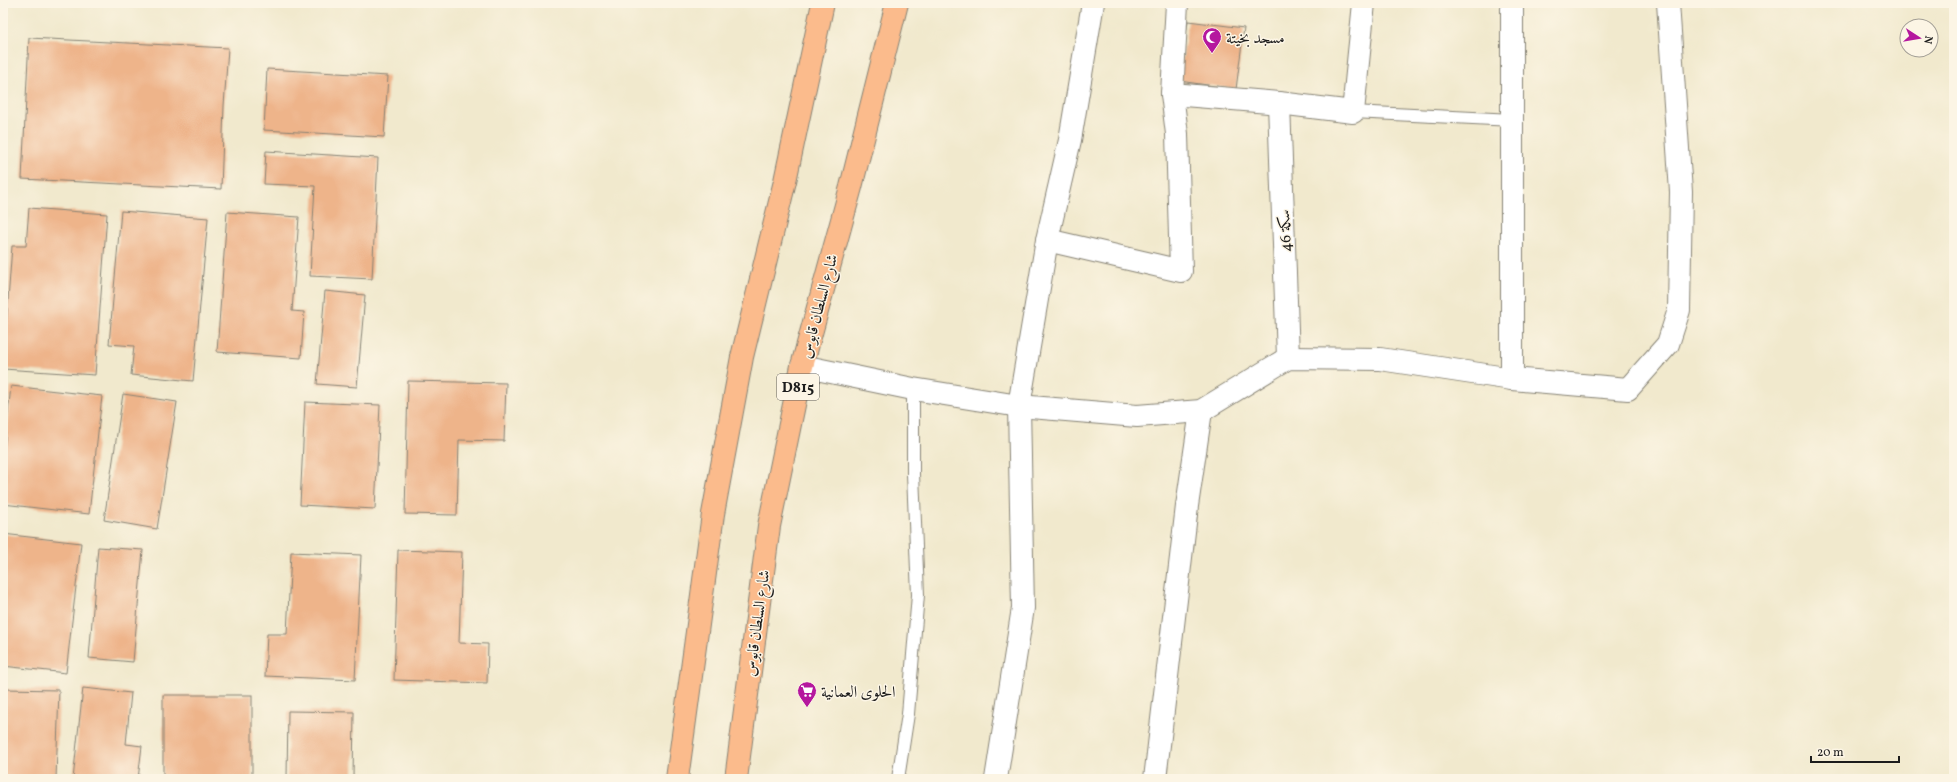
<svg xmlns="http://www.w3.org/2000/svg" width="1957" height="782" font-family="Vollkorn,Amiri,serif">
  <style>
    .building { fill: #eeb48a }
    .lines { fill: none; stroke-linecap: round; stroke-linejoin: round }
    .lane-casing { stroke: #868274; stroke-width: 14 }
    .street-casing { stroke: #868274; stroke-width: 24 }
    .primary-casing { stroke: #868274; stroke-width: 24 }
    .lane { stroke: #fff; stroke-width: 12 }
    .street { stroke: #fff; stroke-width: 22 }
    .primary { stroke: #fbbb8c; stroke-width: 22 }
    .labels { text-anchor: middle; stroke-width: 3; stroke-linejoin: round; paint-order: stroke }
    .shield { fill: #fcf5e5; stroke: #5f5d58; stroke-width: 1 }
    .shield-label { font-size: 15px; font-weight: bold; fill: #1c1c1c }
    .poi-label { font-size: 16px; fill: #1c1c1c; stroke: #fcf5e5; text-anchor: start }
    .street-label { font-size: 16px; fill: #1c1c1c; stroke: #fcf5e5 }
  </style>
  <rect width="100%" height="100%" fill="#fcf5e5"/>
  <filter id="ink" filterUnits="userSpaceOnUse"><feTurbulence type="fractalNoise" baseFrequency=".025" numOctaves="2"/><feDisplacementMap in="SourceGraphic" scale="8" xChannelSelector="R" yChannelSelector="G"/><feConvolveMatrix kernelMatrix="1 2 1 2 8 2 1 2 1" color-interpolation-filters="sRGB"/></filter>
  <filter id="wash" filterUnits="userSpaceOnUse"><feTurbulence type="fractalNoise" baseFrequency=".012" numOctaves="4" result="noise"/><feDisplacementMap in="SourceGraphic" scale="16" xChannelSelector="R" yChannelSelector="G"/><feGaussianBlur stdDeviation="0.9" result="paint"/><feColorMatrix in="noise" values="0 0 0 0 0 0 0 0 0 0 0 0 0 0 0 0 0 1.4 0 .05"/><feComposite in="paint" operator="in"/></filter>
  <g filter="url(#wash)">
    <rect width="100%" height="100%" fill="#f1e9cd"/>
    <g id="blocks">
      <g class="building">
        <polygon points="1188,21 1244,28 1236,89 1179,81"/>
        <polygon points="29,38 228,48 224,106 221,189 22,179"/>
        <polygon points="267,69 388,76 384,137 264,130"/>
        <polygon points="266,151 378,158 372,279 310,276 315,186 264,184"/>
        <polygon points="29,208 107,214 95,375 3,369 12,246 26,246"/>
        <polygon points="121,211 208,218 193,381 131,375 134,346 109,344"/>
        <polygon points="227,212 299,217 292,311 304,312 301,358 217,352"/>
        <polygon points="325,291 365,295 357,387 317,384"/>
        <polygon points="408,381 506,383 504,441 459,440 457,515 405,514"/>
        <polygon points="11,386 102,396 89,514 3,504 3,459"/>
        <polygon points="123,394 177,402 157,529 104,520"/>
        <polygon points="305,402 380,405 375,509 300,505"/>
        <polygon points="3,534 81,543 66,673 3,666"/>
        <polygon points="98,547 143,550 133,662 89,658"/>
        <polygon points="398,550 462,552 459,643 488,644 487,683 394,680"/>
        <polygon points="291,552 361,555 355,680 265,676 267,634 287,634"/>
        <polygon points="83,688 131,693 126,744 142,746 138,779 73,779"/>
        <polygon points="3,689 59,690 56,779 3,779"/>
        <rect x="163" y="695" width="89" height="84"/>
        <polygon points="288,711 354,712 353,779 287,779"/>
      </g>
    </g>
  </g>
  <g filter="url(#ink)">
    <use href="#blocks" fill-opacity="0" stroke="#868274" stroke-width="1"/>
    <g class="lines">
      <defs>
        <g id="lane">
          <polyline points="1353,112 1513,120"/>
          <polyline points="898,779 908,714 918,595 913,474 913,389"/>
        </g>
        <g id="street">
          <polyline points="1172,94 1279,103 1353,112 1364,3"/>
          <polyline points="1279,103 1288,358"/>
          <polyline points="1047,240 1181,271 1177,134 1172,94 1177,3"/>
          <polyline points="802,366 913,389 1019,406 1137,416 1201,411 1288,358 1380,359 1512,379 1628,389 1668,344 1679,310 1681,192 1668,3"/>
          <polyline points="1512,379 1512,3"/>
          <polyline points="996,779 1023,608 1019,406 1047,240 1070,140 1093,3"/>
          <polyline points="1155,779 1187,506 1201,411"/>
        </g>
        <g id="primary">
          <polyline points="677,779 713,514 742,357 785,181 823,3"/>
          <polyline points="736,779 769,526 802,366 851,187 897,3"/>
        </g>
      </defs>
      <use href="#lane" class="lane-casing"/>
      <use href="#street" class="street-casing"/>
      <use href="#primary" class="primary-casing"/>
      <use href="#lane" class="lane"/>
      <use href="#street" class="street"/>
      <use href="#primary" class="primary"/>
    </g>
  </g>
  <defs>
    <symbol id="mosque-pin" viewBox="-11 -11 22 30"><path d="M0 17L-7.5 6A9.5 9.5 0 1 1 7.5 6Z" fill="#b5179e" stroke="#fcf5e5"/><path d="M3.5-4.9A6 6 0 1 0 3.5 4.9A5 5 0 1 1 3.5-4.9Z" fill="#fff"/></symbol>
    <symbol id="supermarket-pin" viewBox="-11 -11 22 30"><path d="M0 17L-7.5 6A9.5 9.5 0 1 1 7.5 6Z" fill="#b5179e" stroke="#fcf5e5"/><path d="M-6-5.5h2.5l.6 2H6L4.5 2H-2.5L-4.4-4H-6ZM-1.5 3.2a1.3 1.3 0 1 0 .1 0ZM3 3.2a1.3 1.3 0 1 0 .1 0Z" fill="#fff"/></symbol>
  </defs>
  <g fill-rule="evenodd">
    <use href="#mosque-pin" x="1201" y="26" width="22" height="30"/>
    <use href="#supermarket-pin" x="796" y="680" width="22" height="30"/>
  </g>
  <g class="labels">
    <rect class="shield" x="777" y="374" width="42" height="26" rx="3"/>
    <g class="shield-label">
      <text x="798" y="392">D815</text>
    </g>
    <g class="poi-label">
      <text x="1226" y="43">مسجد بخيتة</text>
      <text x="821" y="697">الحلوى العمانية</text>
    </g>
    <g class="street-label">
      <text transform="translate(1284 231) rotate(-92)" y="6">سكة 46</text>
      <text transform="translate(818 306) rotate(-75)" y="6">شارع السلطان قابوس</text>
      <text transform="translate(756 623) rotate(-82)" y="6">شارع السلطان قابوس</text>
    </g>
  </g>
  <rect width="1957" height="782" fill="none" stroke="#fcf5e5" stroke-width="16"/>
  <g transform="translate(1919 38) rotate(102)"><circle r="19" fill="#fcf5e5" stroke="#a29e95"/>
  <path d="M0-3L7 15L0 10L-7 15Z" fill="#b5179e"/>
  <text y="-6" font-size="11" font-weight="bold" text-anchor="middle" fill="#1c1c1c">N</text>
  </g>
  <path d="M1811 756v6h88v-6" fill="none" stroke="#1c1c1c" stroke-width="2"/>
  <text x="1817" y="756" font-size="12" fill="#1c1c1c" stroke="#fcf5e5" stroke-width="3" paint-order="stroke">20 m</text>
</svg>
